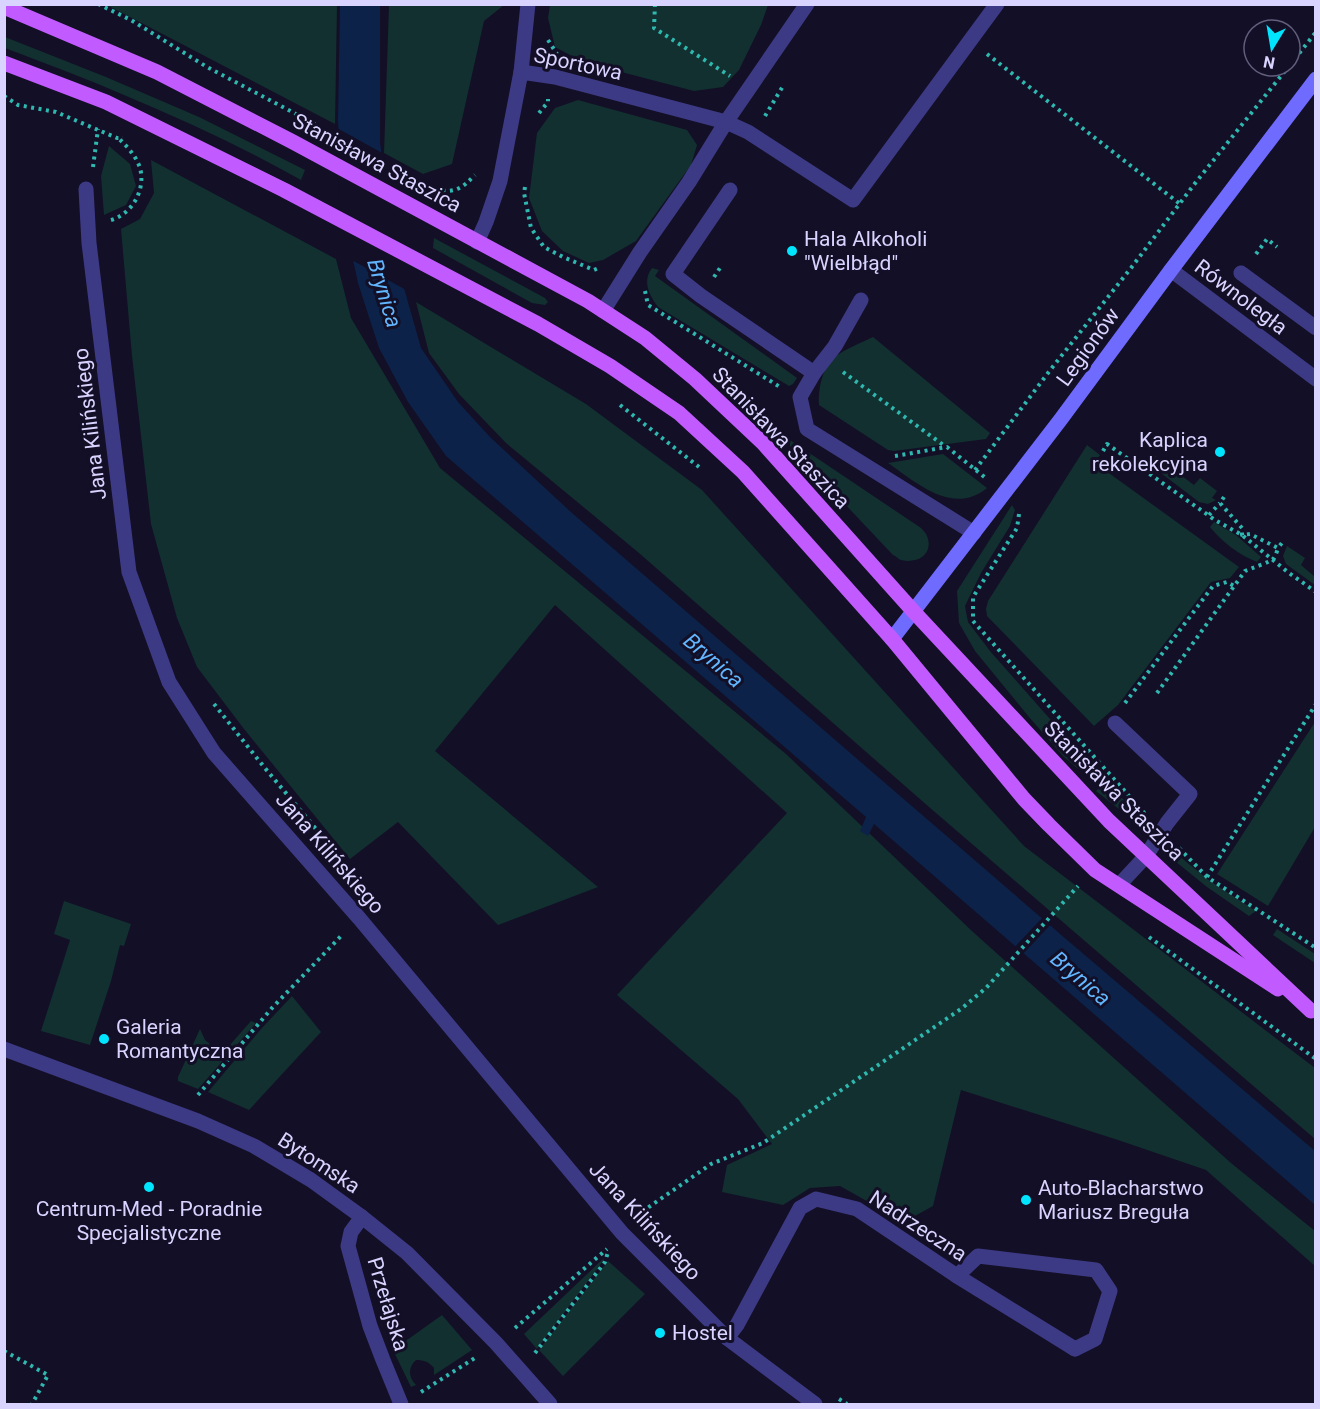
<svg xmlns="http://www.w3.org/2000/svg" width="1320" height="1409" font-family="Roboto,sans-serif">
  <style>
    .green { fill: #12302f }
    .water { fill: #0c2248 }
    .pier { fill: #130f26 }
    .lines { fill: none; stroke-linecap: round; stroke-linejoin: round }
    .path { stroke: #2fb8b0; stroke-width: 4; stroke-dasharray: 3 4.5; stroke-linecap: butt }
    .lane { stroke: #3d3a85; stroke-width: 15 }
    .street { stroke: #3d3a85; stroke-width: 15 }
    .secondary { stroke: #6f6bff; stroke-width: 15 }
    .primary { stroke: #c25bff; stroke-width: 15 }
    .poi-dot { fill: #00e5ff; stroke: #130f26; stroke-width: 2 }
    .labels { text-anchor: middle; stroke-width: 6; stroke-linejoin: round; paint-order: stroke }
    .street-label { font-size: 21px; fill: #d9d4ff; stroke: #130f26 }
    .poi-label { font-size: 21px; fill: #d9d4ff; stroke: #130f26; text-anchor: start }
    .water-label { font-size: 22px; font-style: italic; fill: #62b6ff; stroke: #130f26 }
  </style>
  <rect width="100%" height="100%" fill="#130f26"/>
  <g class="green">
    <polygon points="107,5 337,5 335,124"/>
    <polygon points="389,5 504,5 484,21 452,164 423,174 384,153"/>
    <polygon points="550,5 550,4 768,5 761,25 739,70 723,87 694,91 583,62 555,47 548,18"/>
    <path d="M5 37 106 77 199 117 305 170 301 180C244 148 184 120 124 95 85 78 44 63 5 48Z"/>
    <polygon points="578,100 687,130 697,145 691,165 636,241 603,260 589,263 563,251 542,231 529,198 537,133 555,108"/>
    <polygon points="109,146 130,164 136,186 126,205 104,215 101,176"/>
    <polygon points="151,160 336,259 351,318 440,468 786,754 973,932 1231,1163 1315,1231 1315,1266 1206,1170 1118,1140 961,1090 933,1206 904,1222 840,1186 810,1188 783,1205 722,1192 727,1165 772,1144 738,1099 617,995 787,813 555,605 435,751 598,887 498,925 398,822 350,859 244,729 197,667 177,618 151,524 132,356 121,229 140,219 154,193"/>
    <polygon points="434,238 545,298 548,302 545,305 532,303 433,248"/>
    <path d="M652 268 659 270 655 276 797 378 793 384 789 386 658 307C649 295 642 281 652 268Z"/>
    <polygon points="416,302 586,404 702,490 1024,846 1315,1068 1315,1139 929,807 639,553 506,443 459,394 429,353"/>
    <path d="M873 337 990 433 986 439 894 451 888 450 819 405C818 389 822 368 835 357 845 349 861 343 873 337Z"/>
    <path d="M790 440 921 528C923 530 926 533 927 536 934 554 918 564 901 560 898 559 896 556 893 555L790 446Z"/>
    <polygon points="1087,445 1100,455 1095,463 1239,567 1230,578 1211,582 1118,705 1094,726 987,616 986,609 988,601"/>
    <path d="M943 454 987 488C953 516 917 483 888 463Z"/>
    <polygon points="1155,456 1194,485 1200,478 1217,491 1212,498 1216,500 1208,504 1199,502 1149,464"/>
    <polygon points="1012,505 1015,510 1010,526 981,573 965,606 968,622 990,651 1088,762 1079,770 1063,756 1029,717 975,651 959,623 957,591"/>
    <path d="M1214 522 1236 535 1261 557 1257 562C1239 555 1222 542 1210 527Z"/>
    <polygon points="1287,546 1305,558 1301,565 1315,577 1315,585 1286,564 1283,556"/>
    <polygon points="1315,722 1315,827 1268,906 1217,874"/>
    <polygon points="1106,782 1142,818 1139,821 1133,820 1096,791"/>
    <polygon points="1174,852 1210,881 1256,911 1249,916 1207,887 1175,861"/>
    <polygon points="64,901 131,924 124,946 120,945 111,981 90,1045 41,1031 70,940 54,934"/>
    <polygon points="1277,929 1315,954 1315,963 1273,935"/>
    <polygon points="292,996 321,1032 249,1110 208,1092 261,1029"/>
    <polygon points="251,1021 256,1023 198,1089 178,1081 178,1077 200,1029 205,1040 222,1054"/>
    <polygon points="604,1258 603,1261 537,1349 524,1334"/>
    <polygon points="608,1261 645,1294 563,1376 539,1350"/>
    <path d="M442 1315 472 1350 434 1375V1368C429 1362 424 1360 416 1360 408 1367 408 1377 416 1385L411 1387 393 1350Z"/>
  </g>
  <polygon class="water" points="340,5 380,5 380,142 393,249 421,348 458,402 490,437 572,513 1066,939 1315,1151 1315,1205 874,824 868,836 860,831 866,817 446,456 408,402 379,348 358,283 343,213 338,120"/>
  <g class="pier">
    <polygon points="335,127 384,154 396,249 408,291 350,259 340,214"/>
    <polygon points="1044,916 1052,923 1022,955 1014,948"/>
  </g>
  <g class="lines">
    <g class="path">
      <polyline points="98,4 131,20 207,67 315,124"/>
      <polyline points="655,4 654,28 730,76"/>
      <polyline points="548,40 557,54"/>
      <polyline points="987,54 1180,204"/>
      <polyline points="1290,65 1316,32"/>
      <polyline points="4,96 18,105 56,112 117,138 123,138"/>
      <polyline points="539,113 548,102 548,99"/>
      <polyline points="765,116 783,86"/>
      <polyline points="93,167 98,129"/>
      <polyline points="525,187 524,193 531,228 544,247 563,257 594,270 601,267"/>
      <path d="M435 189C455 194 462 188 475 175"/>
      <path d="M111 220C132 214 146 190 140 168 136 156 127 146 118 138"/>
      <polyline points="1256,254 1267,239 1277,247"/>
      <polyline points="714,277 722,265"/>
      <polyline points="645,291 648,305 780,387"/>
      <polyline points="843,372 946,447"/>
      <polyline points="620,405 699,467"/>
      <polyline points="1103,451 1107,444 1215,520 1242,535 1289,573 1316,592"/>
      <polyline points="895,456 947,447 987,479"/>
      <polyline points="975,470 1051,369 1131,268 1196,182 1289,66"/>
      <polyline points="1224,497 1220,503 1242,528 1242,535 1250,534 1278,548 1284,540"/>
      <polyline points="1019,514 1017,528 973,597 973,621 1146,815"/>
      <polyline points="1209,515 1220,503"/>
      <path d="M1157 693 1245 571C1252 568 1271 562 1274 558 1276 555 1277 551 1278 548"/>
      <polyline points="1125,703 1213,586 1227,582 1234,586"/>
      <polyline points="214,704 264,767 321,835"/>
      <polyline points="1179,848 1207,877 1316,948"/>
      <polyline points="1207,877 1316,704"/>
      <polyline points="1149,937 1316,1059"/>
      <polyline points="198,1095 272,1008 342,935"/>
      <polyline points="636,1216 711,1164 763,1143 961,1009 986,988 1078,886"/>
      <polyline points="515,1328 607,1249"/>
      <polyline points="4,1351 48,1375 32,1404"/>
      <polyline points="535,1353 605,1262 608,1252"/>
      <polyline points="421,1392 478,1356"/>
      <polyline points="839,1399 847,1404"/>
    </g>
    <g class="lane">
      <polyline points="521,72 528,4"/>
      <polyline points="730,190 673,274 701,296 814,373"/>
      <polyline points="1241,273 1316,328"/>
      <polyline points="861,300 835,346 814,373 800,397 807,429 974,533"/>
      <polyline points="603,311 640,252 689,182 726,122 748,132 853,200 997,4"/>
      <polyline points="1115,723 1190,794 1167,823 1146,856 1119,885"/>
      <polyline points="957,1276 978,1256 1096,1270 1110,1291 1095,1339 1075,1349"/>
    </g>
    <g class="street">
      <polyline points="86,189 89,243 129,572 169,682 214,753 359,918 622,1233 727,1338 815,1404"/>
      <polyline points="477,242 486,222 500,181 521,72 555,77 726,122 807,4"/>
      <polyline points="1171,270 1316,379"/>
      <polyline points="4,1049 198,1121 254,1146 311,1180 362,1217 407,1253 496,1343 550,1404"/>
      <polyline points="362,1217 351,1232 348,1246 370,1326 383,1360 401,1404"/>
      <polyline points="727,1338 737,1325 800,1208 816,1199 857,1209 957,1276 1075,1349"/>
    </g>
    <polyline class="secondary" points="892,639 1061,419 1171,270 1316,79"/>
    <g class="primary">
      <polyline points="4,7 157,72 293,142 588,301 645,338 695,379 763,443 914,612 1109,821 1311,1011"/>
      <polyline points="4,63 106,102 284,190 538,324 610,366 679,413 743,472 892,639 1024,799 1049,825 1095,870 1278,989"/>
    </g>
  </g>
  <g class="poi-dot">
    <circle cx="792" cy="251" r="6"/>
    <circle cx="1220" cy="452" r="6"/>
    <circle cx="104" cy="1039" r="6"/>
    <circle cx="149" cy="1187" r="6"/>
    <circle cx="1026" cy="1200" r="6"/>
    <circle cx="660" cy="1333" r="6"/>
  </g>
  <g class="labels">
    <g class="street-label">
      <text transform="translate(578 64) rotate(12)" y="7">Sportowa</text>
      <text transform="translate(377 163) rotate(28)" y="7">Stanisława Staszica</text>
      <text transform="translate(1241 297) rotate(37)" y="7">Równoległa</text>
      <text transform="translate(1088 347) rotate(-54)" y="7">Legionów</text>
      <text transform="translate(90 424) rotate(-97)" y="7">Jana Kilińskiego</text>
      <text transform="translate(781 438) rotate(46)" y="7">Stanisława Staszica</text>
      <text transform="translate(1114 791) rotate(45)" y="7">Stanisława Staszica</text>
      <text transform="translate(330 853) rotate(49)" y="7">Jana Kilińskiego</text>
      <text transform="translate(319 1163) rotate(33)" y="7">Bytomska</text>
      <text transform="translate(645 1221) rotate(47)" y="7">Jana Kilińskiego</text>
      <text transform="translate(918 1226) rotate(33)" y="7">Nadrzeczna</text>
      <text transform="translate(388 1304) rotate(73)" y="7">Przełajska</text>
    </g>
    <g class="poi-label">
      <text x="804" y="246">Hala Alkoholi<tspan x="804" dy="24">"Wielbłąd"</tspan></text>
      <text x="1208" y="447" text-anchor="end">Kaplica<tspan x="1208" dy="24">rekolekcyjna</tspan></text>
      <text x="116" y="1034">Galeria<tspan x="116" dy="24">Romantyczna</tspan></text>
      <text x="1038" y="1195">Auto-Blacharstwo<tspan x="1038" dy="24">Mariusz Breguła</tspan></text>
      <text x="149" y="1216" text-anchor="middle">Centrum-Med - Poradnie<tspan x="149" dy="24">Specjalistyczne</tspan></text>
      <text x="672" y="1340">Hostel</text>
    </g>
    <g class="water-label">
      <text transform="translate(385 293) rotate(73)" y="8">Brynica</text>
      <text transform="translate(714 660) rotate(41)" y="8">Brynica</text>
      <text transform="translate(1081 978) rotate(41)" y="8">Brynica</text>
    </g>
  </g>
  <rect width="1320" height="1409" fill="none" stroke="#d9d4ff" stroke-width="12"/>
  <g transform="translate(1272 48) rotate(191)"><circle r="28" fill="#130f26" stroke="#625e7d" stroke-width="1.5"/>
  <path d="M0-4.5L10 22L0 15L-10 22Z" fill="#00e5ff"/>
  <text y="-9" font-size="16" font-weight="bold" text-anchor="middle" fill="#d9d4ff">N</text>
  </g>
</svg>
